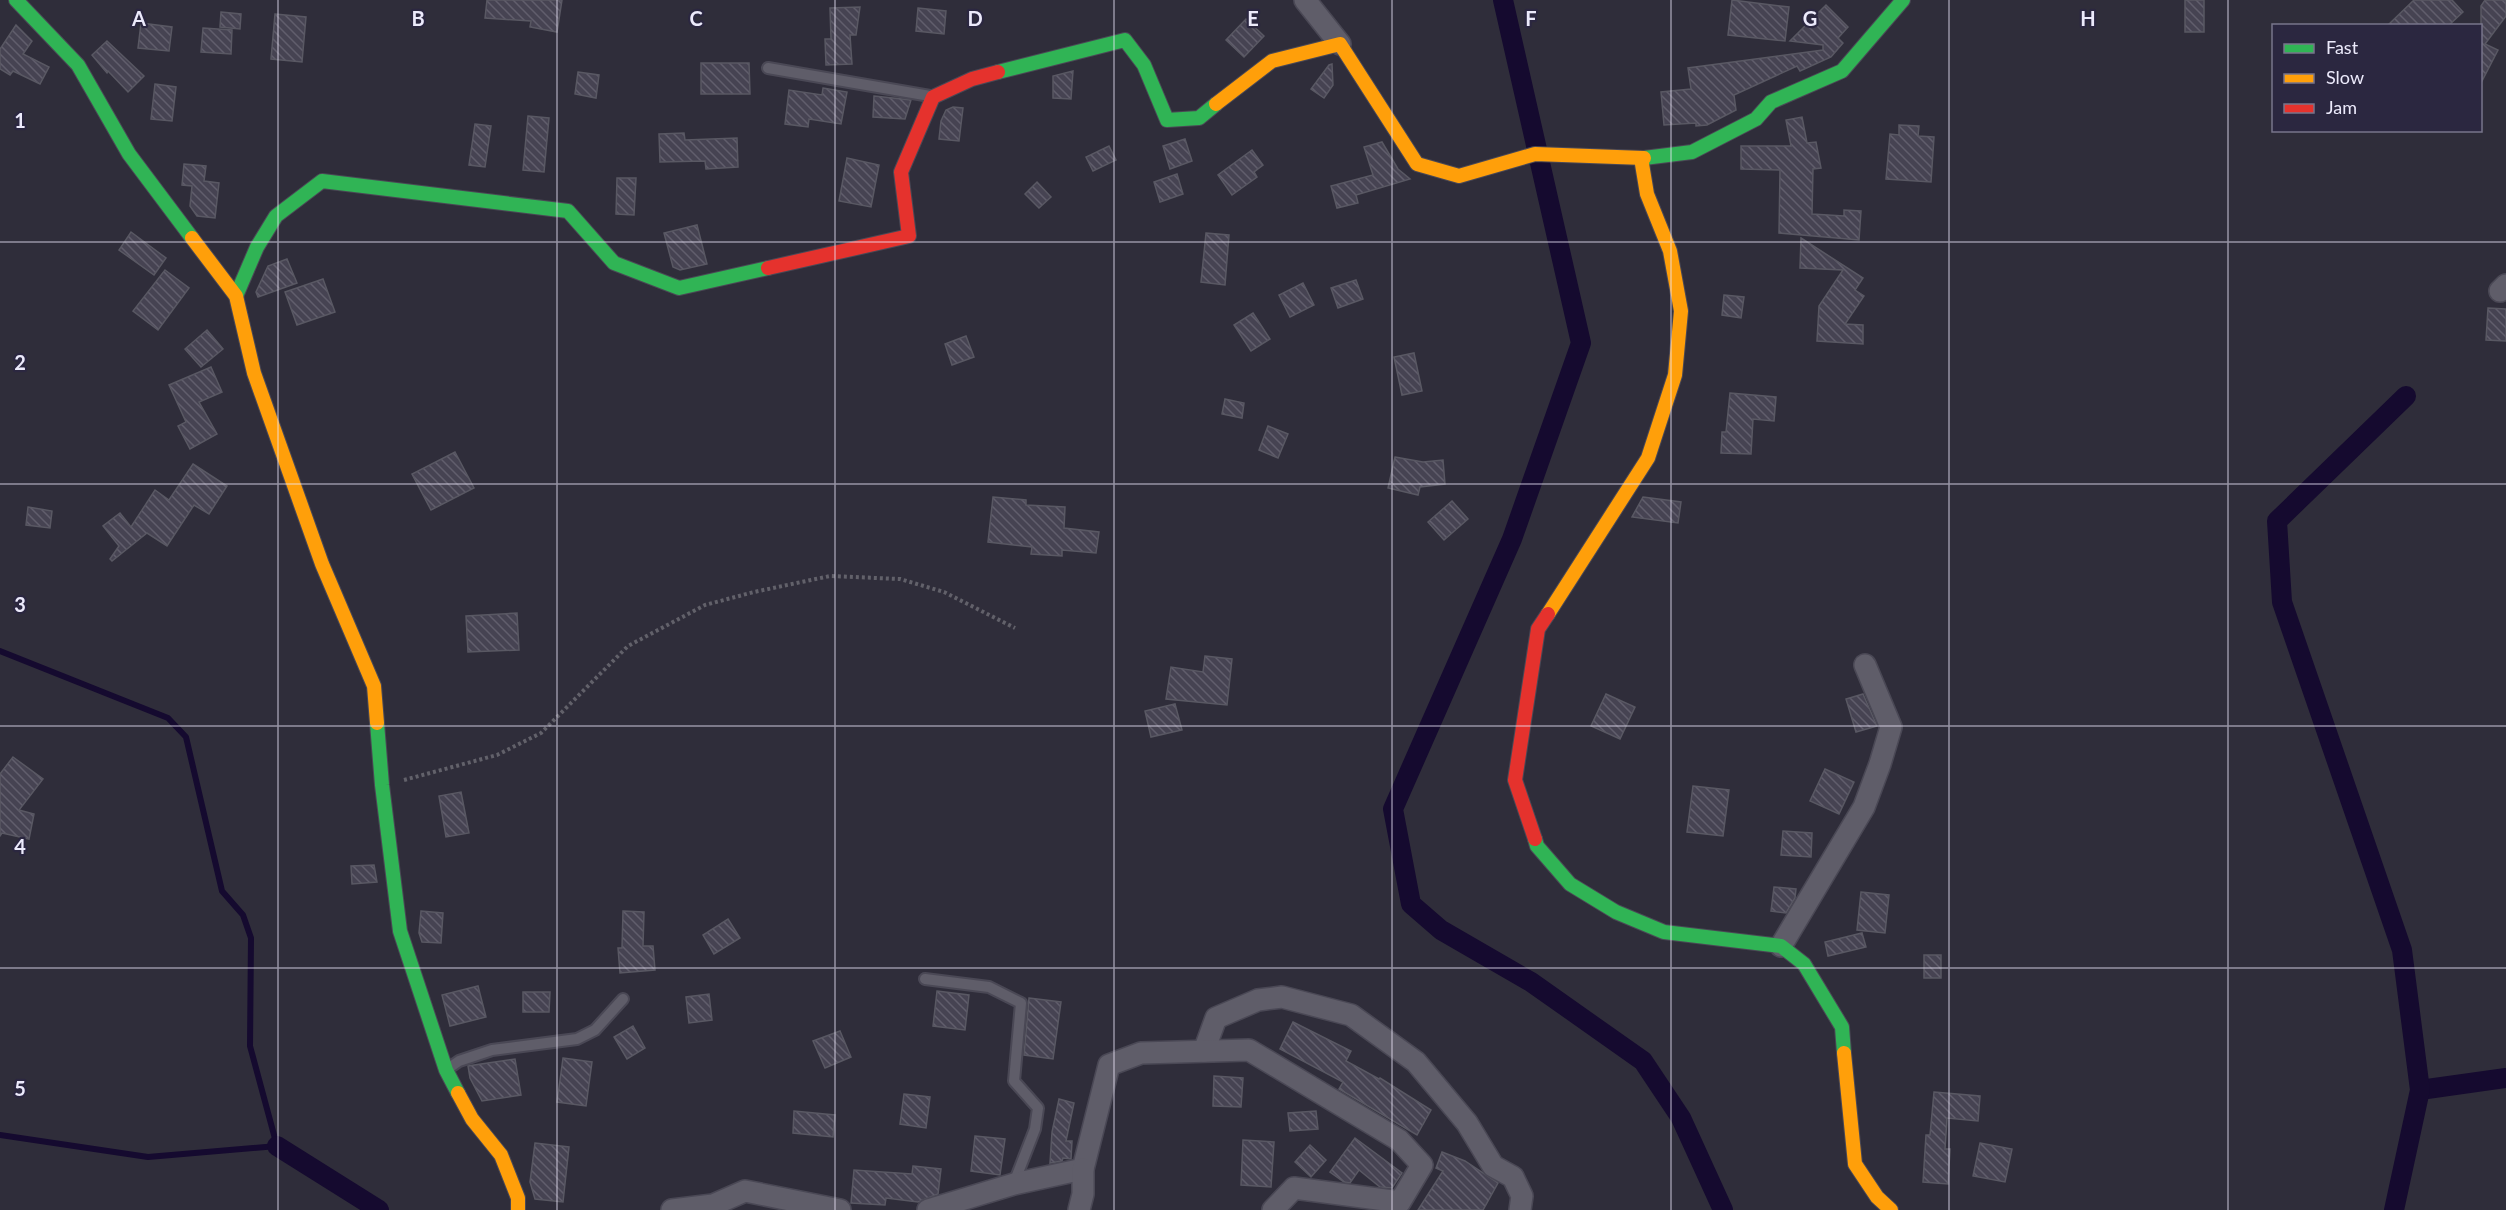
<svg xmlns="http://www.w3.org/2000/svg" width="2506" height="1210" font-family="Lato,sans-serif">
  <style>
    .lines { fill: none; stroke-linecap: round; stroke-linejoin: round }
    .stream { stroke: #150a2f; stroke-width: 6 }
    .canal { stroke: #150a2f; stroke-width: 20 }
    .building { fill: url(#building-back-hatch); stroke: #595863; stroke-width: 1.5 }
    .lane-casing { stroke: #4a4855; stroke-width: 14 }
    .street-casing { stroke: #4a4855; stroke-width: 24 }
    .fast-casing { stroke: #4a4855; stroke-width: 16 }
    .slow-casing { stroke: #4a4855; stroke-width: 16 }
    .jam-casing { stroke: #4a4855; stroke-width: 16 }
    .path { stroke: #62616a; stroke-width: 4; stroke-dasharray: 3 3; stroke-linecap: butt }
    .lane { stroke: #5f5d69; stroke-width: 10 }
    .street { stroke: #5f5d69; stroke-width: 21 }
    .fast { stroke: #30b455; stroke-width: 14 }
    .slow { stroke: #ff9f0a; stroke-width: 14 }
    .jam { stroke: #e5322d; stroke-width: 14 }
    .grid { fill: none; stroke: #eceafb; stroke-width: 1.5; stroke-opacity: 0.55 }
    .grid-label { font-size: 20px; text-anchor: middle; font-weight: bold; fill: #eceafb; stroke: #2b2740; stroke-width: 4.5; stroke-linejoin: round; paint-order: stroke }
  </style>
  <defs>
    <pattern id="building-back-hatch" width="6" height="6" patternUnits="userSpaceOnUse" patternTransform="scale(1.5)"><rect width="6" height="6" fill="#464352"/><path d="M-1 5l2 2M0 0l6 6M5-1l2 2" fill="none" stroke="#615e6c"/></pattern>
  </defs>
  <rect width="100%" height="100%" fill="#2f2d3a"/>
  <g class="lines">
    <polyline class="stream" points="0,651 168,718 186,737 222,891 243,915 251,938 250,1046 277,1146 148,1157 0,1135"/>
    <g class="canal">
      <polyline points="1503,0 1581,343 1512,539 1393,809 1411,904 1441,930 1531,982 1643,1061 1681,1118 1723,1210"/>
      <polyline points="2420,1090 2506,1078"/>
      <polyline points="277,1146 379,1210"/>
      <polyline points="2394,1210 2420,1090 2402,950 2282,602 2277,521 2406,396"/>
    </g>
  </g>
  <g class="building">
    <polygon points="487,0 562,0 557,32 530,27 531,21 485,18"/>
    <polygon points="1732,0 1789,7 1785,41 1728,35"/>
    <rect x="2185" y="0" width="19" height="32"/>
    <polygon points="2414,0 2452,0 2463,12 2448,26 2387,26"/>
    <polygon points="2485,0 2506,0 2506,16 2485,44 2498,50 2481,83 2481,6"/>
    <polygon points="1826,5 1848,27 1838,38 1843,43 1831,57 1800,71 1797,66 1734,95 1736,110 1707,125 1696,126 1696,123 1664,125 1661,92 1691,89 1688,68 1823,50 1823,45 1790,41"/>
    <polygon points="860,7 856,35 850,35 852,64 826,65 825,39 831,39 830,8"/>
    <polygon points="918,8 946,11 944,34 916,31"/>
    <polygon points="221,12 241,14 240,29 220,27"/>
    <polygon points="275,14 306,17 302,62 271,59"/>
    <polygon points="1246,19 1264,36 1244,57 1226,40"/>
    <polygon points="141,23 172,27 169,51 138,48"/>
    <polygon points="16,25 32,41 23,54 49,67 40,84 13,71 10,75 0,69 0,49"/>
    <polygon points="203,28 232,30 231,54 201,52"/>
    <polygon points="107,41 144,76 128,92 108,71 107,73 92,55"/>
    <polygon points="701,63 749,63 750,94 701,94"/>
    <polygon points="1332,64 1333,85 1324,98 1311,89 1329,65"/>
    <polygon points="1073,71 1071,99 1053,98 1053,76"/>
    <polygon points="578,72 599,75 596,98 575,94"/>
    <polygon points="155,84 176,87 172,121 151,119"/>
    <polygon points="823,88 847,92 841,124 809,119 808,127 785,124 789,90 822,95"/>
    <polygon points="874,96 911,100 905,119 873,117"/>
    <polygon points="953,107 963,108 959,141 939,139 941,121 946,110"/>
    <polygon points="528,116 549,118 544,172 523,170"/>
    <polygon points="1802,117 1807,143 1816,142 1821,168 1813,169 1812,214 1844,216 1844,210 1861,211 1859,240 1779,233 1780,170 1741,169 1741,146 1791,146 1786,120"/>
    <polygon points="475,124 491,126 485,167 469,165"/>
    <polygon points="1899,125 1919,126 1918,136 1934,137 1931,182 1886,179 1890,134 1899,135"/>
    <polygon points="684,133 685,140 737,138 738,167 706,169 705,161 660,162 659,134"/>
    <polygon points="1185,139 1192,161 1170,169 1163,146"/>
    <polygon points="1382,142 1398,169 1410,179 1356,195 1358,203 1337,208 1331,186 1373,175 1364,147"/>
    <polygon points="1109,146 1116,160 1093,171 1086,157"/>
    <polygon points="1252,150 1263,165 1254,172 1257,177 1232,195 1218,175"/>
    <polygon points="847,158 879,165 871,207 839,201"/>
    <polygon points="184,164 206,166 204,181 219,183 215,218 197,216 190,206 192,186 182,185"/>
    <polygon points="1177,174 1183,194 1160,202 1154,182"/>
    <polygon points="617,178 636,178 634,215 616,214"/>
    <polygon points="1037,182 1051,197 1039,208 1025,194"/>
    <polygon points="697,225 707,264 680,270 673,267 664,233"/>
    <polygon points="131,232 166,258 154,275 119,250"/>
    <polygon points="1206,233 1229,235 1225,285 1201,282"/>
    <polygon points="1801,238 1863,278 1855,290 1864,296 1845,324 1863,325 1863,344 1817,341 1819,306 1843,270 1800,268"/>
    <polygon points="287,259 297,283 258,297 256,292 268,266"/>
    <polygon points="165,270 189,288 158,330 133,311"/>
    <polygon points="323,279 335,312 297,325 285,292"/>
    <polygon points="1356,280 1363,299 1338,308 1331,288"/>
    <polygon points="1303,283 1314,305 1290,317 1279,295"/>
    <polygon points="1724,295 1744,297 1741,318 1722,315"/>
    <polygon points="2488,308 2506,309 2506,341 2486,340"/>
    <polygon points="1253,313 1270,339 1251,351 1234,325"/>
    <polygon points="207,330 223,349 201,367 185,349"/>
    <polygon points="966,336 974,357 952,365 945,344"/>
    <polygon points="1414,353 1422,391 1402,395 1394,357"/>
    <polygon points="211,367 222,392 199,402 217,434 190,449 178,426 186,422 169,385"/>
    <polygon points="1730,393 1776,397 1774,421 1753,419 1751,454 1721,453 1722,432 1726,432"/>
    <polygon points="1225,399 1244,403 1242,418 1222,414"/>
    <polygon points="1268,426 1288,434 1278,458 1259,450"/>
    <polygon points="455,452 474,488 431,510 412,474"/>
    <polygon points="1395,457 1423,462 1443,460 1445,484 1420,487 1418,495 1388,488"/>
    <polygon points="193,464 227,486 209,514 194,505 167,546 147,533 112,561 110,559 119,546 103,526 120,513 131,527 155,490 169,500"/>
    <polygon points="993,497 1026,500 1026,505 1065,507 1064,528 1099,532 1096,553 1062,550 1062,556 1031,554 1032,547 988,542"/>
    <polygon points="1643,497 1681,502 1678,523 1632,517"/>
    <polygon points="1452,501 1468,519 1444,540 1428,522"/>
    <polygon points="28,507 52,511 50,528 26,525"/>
    <polygon points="517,613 519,650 468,652 466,616"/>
    <polygon points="1205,656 1232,659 1227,705 1166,699 1171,667 1203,672"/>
    <polygon points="1606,694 1635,707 1620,739 1591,726"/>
    <polygon points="1863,694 1877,726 1856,732 1846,699"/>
    <polygon points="1175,704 1182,730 1151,737 1145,711"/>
    <polygon points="13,757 43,779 19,810 34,814 29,839 2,833 0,836 0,774"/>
    <polygon points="1825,769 1854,782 1839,814 1810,801"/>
    <polygon points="1693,786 1729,790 1723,836 1687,832"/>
    <polygon points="461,792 469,833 446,837 439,796"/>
    <polygon points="1783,831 1812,833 1811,857 1781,855"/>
    <polygon points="374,865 377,882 352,884 351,866"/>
    <polygon points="1774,887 1796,889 1795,898 1786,913 1771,911"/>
    <polygon points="1861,892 1889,895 1885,933 1857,930"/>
    <polygon points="421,911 443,913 441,943 422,942 419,933"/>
    <polygon points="623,911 644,912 643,946 653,946 655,970 620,973 618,948 622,948"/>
    <polygon points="728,919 740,938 714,954 703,935"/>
    <polygon points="1862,933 1866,947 1828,956 1825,942"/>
    <rect x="1924" y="955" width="17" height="23"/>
    <polygon points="478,986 486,1017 450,1026 442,995"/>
    <polygon points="937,991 969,995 965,1030 933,1026"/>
    <polygon points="523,992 550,992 549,1012 523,1012"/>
    <polygon points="709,994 712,1020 689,1023 686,997"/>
    <polygon points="1029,998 1061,1002 1053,1059 1024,1055"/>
    <polygon points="1293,1022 1351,1051 1346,1061 1379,1079 1380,1078 1431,1110 1417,1135 1339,1089 1343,1082 1280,1049"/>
    <polygon points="633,1026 645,1048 627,1059 614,1037"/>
    <polygon points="840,1031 851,1057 825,1068 813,1041"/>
    <polygon points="563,1058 592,1062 586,1106 557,1102"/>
    <polygon points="515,1059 521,1095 482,1101 470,1078 468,1066"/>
    <polygon points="1214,1076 1243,1078 1241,1107 1213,1106"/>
    <polygon points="1934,1092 1980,1096 1978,1121 1947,1118 1945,1149 1950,1149 1948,1184 1923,1182 1926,1135 1930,1135"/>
    <polygon points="904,1094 930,1097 926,1128 900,1124"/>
    <polygon points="1059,1099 1074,1103 1066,1141 1072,1141 1071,1159 1063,1158 1062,1161 1050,1163 1052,1132"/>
    <polygon points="794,1111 835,1115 833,1137 793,1133"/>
    <polygon points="1316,1111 1318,1129 1290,1131 1288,1113"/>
    <polygon points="975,1136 1005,1139 1000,1175 971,1171"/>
    <polygon points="1355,1138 1402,1173 1392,1188 1380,1187 1359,1170 1350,1183 1344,1182 1330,1172"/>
    <polygon points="1243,1140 1274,1142 1271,1187 1241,1185"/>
    <polygon points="535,1143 569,1147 563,1202 535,1199 530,1182"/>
    <polygon points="1980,1143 2012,1149 2005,1182 1973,1176"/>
    <polygon points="1310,1145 1326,1160 1311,1177 1295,1162"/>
    <polygon points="1442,1152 1465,1161 1498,1183 1483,1210 1418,1210 1443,1171 1436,1168"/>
    <polygon points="913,1166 941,1169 938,1194 918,1202 886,1198 885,1205 851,1203 854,1170 912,1174"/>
  </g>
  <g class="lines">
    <defs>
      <g id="lane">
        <polyline points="768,68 930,96"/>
        <polyline points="925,979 989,987 1021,1003 1014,1081 1038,1108 1035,1129 1014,1183"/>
        <polyline points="449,1068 459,1061 492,1050 577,1039 595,1030 623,999"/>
      </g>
      <g id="street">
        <polyline points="1305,0 1340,44"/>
        <polyline points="2500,291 2506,285"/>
        <polyline points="1781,946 1864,807 1880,764 1891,727 1865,665"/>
        <polyline points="1204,1051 1216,1018 1258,1000 1282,997 1351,1015 1416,1062 1467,1123 1493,1166 1513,1177 1522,1196 1520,1210"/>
        <polyline points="672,1210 713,1205 745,1191 840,1210"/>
        <polyline points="928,1210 1014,1184 1083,1169 1109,1065 1141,1053 1249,1050 1399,1140 1422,1165 1400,1202 1294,1188 1273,1210"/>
        <polyline points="1079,1210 1083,1194 1083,1169"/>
      </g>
      <g id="fast">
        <polyline points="16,0 78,65 129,154 192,238"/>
        <polyline points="998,72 1125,40 1144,65 1167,120 1199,118 1216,104"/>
        <polyline points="1644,158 1692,152 1756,119 1771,102 1842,71 1903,0"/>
        <polyline points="236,296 257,247 276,216 322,181 568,211 614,263 679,288 768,268"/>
        <polyline points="377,723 382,785 400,931 446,1070 458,1093"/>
        <polyline points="1535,839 1537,846 1570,884 1616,912 1664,932 1781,946 1804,964 1842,1027 1844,1053"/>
      </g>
      <g id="slow">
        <polyline points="1216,104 1272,61 1340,44 1417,164 1459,176 1535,154 1644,158"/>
        <polyline points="192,238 236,296 254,373 322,564 374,686 377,723"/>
        <polyline points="1548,614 1648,458 1675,375 1681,311 1670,251 1647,194 1641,158"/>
        <polyline points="1844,1053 1855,1164 1877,1197 1891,1210"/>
        <polyline points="458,1093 472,1119 501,1155 518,1198 518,1210"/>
      </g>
      <g id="jam">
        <polyline points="768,268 909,236 901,172 933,97 972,79 998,72"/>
        <polyline points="1535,839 1515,780 1538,629 1548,614"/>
      </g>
    </defs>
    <use href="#lane" class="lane-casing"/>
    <use href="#street" class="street-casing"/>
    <use href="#fast" class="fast-casing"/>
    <use href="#slow" class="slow-casing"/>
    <use href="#jam" class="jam-casing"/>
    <polyline class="path" points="404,780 497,755 541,733 628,646 705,605 754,592 830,576 900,579 944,592 1015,628"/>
    <use href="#lane" class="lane"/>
    <use href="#street" class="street"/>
    <use href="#fast" class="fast"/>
    <use href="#slow" class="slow"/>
    <use href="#jam" class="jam"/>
  </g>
  <path class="grid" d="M278 0V1210M557 0V1210M835 0V1210M1114 0V1210M1392 0V1210M1671 0V1210M1949 0V1210M2228 0V1210M0 242H2506M0 484H2506M0 726H2506M0 968H2506"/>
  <g class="grid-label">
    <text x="139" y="26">A</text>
    <text x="418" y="26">B</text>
    <text x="696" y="26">C</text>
    <text x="975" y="26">D</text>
    <text x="1253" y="26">E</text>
    <text x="1531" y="26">F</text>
    <text x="1810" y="26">G</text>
    <text x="2088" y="26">H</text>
    <text x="20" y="128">1</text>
    <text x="20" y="370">2</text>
    <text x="20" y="612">3</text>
    <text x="20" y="854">4</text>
    <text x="20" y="1096">5</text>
  </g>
  <rect x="2272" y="24" width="210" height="108" fill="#2b2740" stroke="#78758b" stroke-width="1.5"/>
  <rect x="2284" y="44" width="30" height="9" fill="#30b455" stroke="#78758b" stroke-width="1.5"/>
  <text x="2326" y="54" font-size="18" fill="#eceafb">Fast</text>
  <rect x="2284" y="74" width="30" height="9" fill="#ff9f0a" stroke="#78758b" stroke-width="1.5"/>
  <text x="2326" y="84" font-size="18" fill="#eceafb">Slow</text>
  <rect x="2284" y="104" width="30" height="9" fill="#e5322d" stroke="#78758b" stroke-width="1.5"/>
  <text x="2326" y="114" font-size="18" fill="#eceafb">Jam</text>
</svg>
